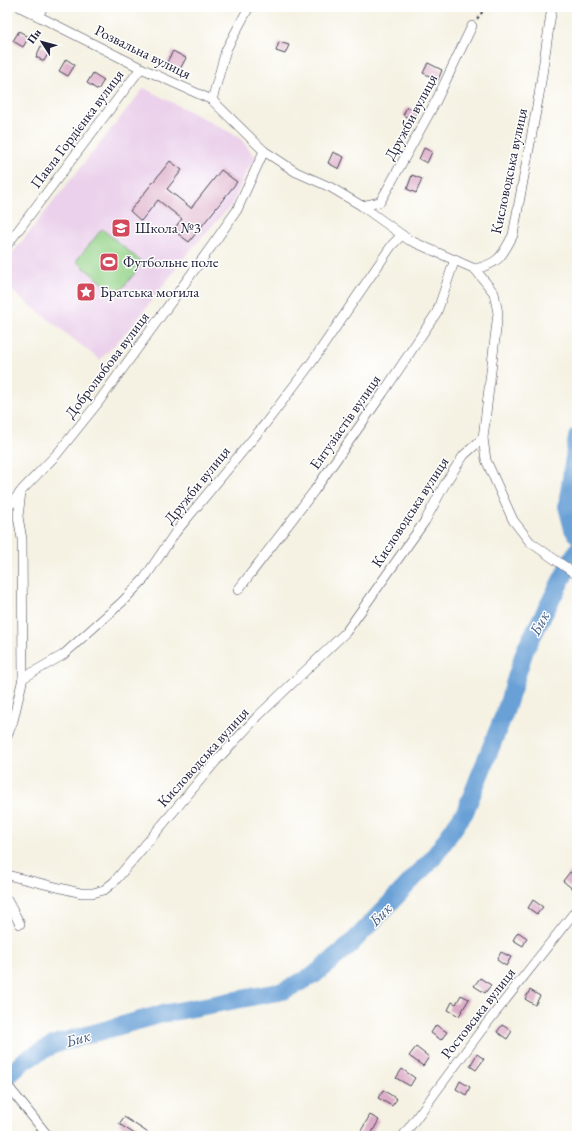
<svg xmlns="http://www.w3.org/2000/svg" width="584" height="1143" font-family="'EB Garamond',serif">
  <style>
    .built { fill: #ebd1eb }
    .green { fill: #94d389; stroke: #5b7a62 }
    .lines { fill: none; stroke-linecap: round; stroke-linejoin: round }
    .river { stroke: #69a0d6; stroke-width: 18 }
    .building { fill: #ddadc7 }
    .street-casing { stroke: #424154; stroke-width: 10 }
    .path { stroke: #424154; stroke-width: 2; stroke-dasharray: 3 3; stroke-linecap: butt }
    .street { stroke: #fff; stroke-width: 9 }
    .labels { text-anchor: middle; stroke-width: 3; stroke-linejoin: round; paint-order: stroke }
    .street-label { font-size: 15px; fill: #22223b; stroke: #fff }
    .poi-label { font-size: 15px; fill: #22223b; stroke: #fff; text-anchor: start }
    .water-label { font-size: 16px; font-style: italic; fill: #425b81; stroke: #fff }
  </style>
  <rect width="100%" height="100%" fill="#fff"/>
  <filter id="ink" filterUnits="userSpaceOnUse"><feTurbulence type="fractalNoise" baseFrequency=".025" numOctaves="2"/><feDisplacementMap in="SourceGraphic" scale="8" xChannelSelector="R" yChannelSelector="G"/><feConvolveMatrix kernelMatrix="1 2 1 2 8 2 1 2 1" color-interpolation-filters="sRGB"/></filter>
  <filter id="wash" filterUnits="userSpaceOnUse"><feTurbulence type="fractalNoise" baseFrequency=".012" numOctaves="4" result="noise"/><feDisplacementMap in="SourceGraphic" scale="16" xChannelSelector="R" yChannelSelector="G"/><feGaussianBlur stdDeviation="0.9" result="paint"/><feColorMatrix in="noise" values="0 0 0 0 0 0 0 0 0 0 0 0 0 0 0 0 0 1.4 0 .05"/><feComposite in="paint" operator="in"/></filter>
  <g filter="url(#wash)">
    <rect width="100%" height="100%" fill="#f5f2e3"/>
    <polygon class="built" points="144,88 239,137 257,159 249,166 232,204 188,253 133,325 100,360 7,287 7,260"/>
    <polygon class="green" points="102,229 143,263 117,295 76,261"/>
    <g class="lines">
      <g class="river">
        <polyline points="577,437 567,506 573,529 577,535"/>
        <polyline points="7,1077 25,1060 55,1044 162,1014 283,991 314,975 349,946 433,858 465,812 505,712 525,650 577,550"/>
      </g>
    </g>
    <g id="blocks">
      <g class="building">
        <polygon points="19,31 29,37 23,47 13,41"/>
        <polygon points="279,42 289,45 285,54 276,51"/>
        <polygon points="41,46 50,50 44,61 36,57"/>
        <polygon points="173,51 186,58 180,69 167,62"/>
        <polygon points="66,59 75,65 68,76 59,71"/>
        <polygon points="428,63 442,70 438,80 423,73"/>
        <polygon points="93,73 104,80 98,90 87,83"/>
        <polygon points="407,107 417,112 413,120 403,115"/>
        <polygon points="424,148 432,152 427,163 419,159"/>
        <polygon points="333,152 344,157 339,169 328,163"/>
        <polygon points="170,161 182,170 167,189 191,208 221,170 237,182 189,242 173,230 182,219 158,200 141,221 130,211"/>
        <polygon points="412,175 422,179 416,193 407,189"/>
        <polygon points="570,872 577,877 577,885 574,890 563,881"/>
        <polygon points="533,900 543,907 537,914 528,908"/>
        <polygon points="518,932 527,938 523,946 513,940"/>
        <polygon points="501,952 511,957 506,966 497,960"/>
        <polygon points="480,978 491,985 485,993 474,986"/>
        <polygon points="530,990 540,996 535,1005 525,999"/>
        <polygon points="461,995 469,999 459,1016 448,1010 452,1002 456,1004"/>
        <polygon points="436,1025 447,1032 441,1040 431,1033"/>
        <polygon points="502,1025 512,1031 507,1039 497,1032"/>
        <polygon points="416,1047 429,1057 423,1066 409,1056"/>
        <polygon points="477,1054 484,1059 476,1070 470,1066"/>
        <polygon points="402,1069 415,1078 410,1086 396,1078"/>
        <polygon points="460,1081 470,1087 466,1095 456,1089"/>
        <polygon points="383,1090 397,1099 392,1106 378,1098"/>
        <polygon points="370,1115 379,1120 370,1136 358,1136"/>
        <polygon points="124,1117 153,1136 138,1136 119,1124"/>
      </g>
    </g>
  </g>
  <g filter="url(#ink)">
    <use href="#blocks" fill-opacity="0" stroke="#424154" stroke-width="1"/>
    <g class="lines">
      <defs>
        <g id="street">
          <polyline points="20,7 141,68 212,100"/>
          <polyline points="38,16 43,7"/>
          <polyline points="264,151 296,172 330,187 362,206 409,240 475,269"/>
          <polyline points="362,206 380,202 388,188 436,101 472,26"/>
          <polyline points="7,245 141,68"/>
          <polyline points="483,438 486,460 513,520 530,542 577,575"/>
          <polyline points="21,492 18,517 22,539 23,678"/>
          <polyline points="7,509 22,490 57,454 97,404 211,247 237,210 264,151 212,100 226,50 249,7"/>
          <polyline points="238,590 314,491 383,393 437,312 455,259"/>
          <polyline points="7,736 13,721 23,678 63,655 122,602 144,579 175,533 265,424 312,362 392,245 402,235"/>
          <path d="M7 875 81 893H93L104 890 114 882 216 761 258 716 346 632 425 521 446 482 464 455 483 438 498 313 494 293 475 269C500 263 502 256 513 235L539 95 552 7"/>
          <polyline points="7,900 20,924"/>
          <polyline points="7,1085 48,1136"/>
          <polyline points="403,1136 480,1032 577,909"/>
        </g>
      </defs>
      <use href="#street" class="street-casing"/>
      <polyline class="path" points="477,19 486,7"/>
      <use href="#street" class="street"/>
    </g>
  </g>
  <defs>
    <symbol id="school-square" viewBox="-11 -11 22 22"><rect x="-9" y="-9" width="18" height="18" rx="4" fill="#d1495b" stroke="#fff"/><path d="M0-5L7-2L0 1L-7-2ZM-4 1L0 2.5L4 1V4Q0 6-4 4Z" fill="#fff"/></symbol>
    <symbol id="stadium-square" viewBox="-11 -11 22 22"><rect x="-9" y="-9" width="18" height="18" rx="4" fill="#d1495b" stroke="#fff"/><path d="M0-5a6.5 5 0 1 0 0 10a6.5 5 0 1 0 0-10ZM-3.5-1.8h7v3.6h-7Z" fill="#fff"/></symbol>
    <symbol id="sight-square" viewBox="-11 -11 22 22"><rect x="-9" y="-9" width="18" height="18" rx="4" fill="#d1495b" stroke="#fff"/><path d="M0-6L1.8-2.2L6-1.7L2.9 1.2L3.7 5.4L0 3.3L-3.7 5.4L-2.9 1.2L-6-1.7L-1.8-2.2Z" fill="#fff"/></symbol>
  </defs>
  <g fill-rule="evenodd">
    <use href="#school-square" x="110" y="217" width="22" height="22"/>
    <use href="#stadium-square" x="98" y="251" width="22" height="22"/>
    <use href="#sight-square" x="75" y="281" width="22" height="22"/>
  </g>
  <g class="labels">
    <g class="street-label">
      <text transform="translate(143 52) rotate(26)" y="5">Розвальна вулиця</text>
      <text transform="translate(411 117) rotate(-62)" y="5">Дружби вулиця</text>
      <text transform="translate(77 129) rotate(-53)" y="5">Павла Гордієнка вулиця</text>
      <text transform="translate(509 171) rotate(-78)" y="5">Кисловодська вулиця</text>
      <text transform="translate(107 365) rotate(-53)" y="5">Добролюбова вулиця</text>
      <text transform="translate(345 422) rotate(-55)" y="5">Ентузіастів вулиця</text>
      <text transform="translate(197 485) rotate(-51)" y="5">Дружби вулиця</text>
      <text transform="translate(410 512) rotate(-57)" y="5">Кисловодська вулиця</text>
      <text transform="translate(203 757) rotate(-48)" y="5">Кисловодська вулиця</text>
      <text transform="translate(478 1013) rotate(-52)" y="5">Ростовська вулиця</text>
    </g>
    <g class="poi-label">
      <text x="135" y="233">Школа №3</text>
      <text x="123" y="267">Футбольне поле</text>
      <text x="100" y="297">Братська могила</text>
    </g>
    <g class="water-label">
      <text transform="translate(539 623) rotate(-62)" y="6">Бик</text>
      <text transform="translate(380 914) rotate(-46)" y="6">Бик</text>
      <text transform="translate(78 1038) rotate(-16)" y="6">Бик</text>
    </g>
  </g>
  <rect width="584" height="1143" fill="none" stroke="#fff" stroke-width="24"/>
  <g transform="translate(42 42) rotate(306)" stroke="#ffffff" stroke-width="3" paint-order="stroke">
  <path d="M0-3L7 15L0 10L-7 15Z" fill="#22223b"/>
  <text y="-6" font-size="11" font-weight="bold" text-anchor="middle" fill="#22223b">Пн</text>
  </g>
</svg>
